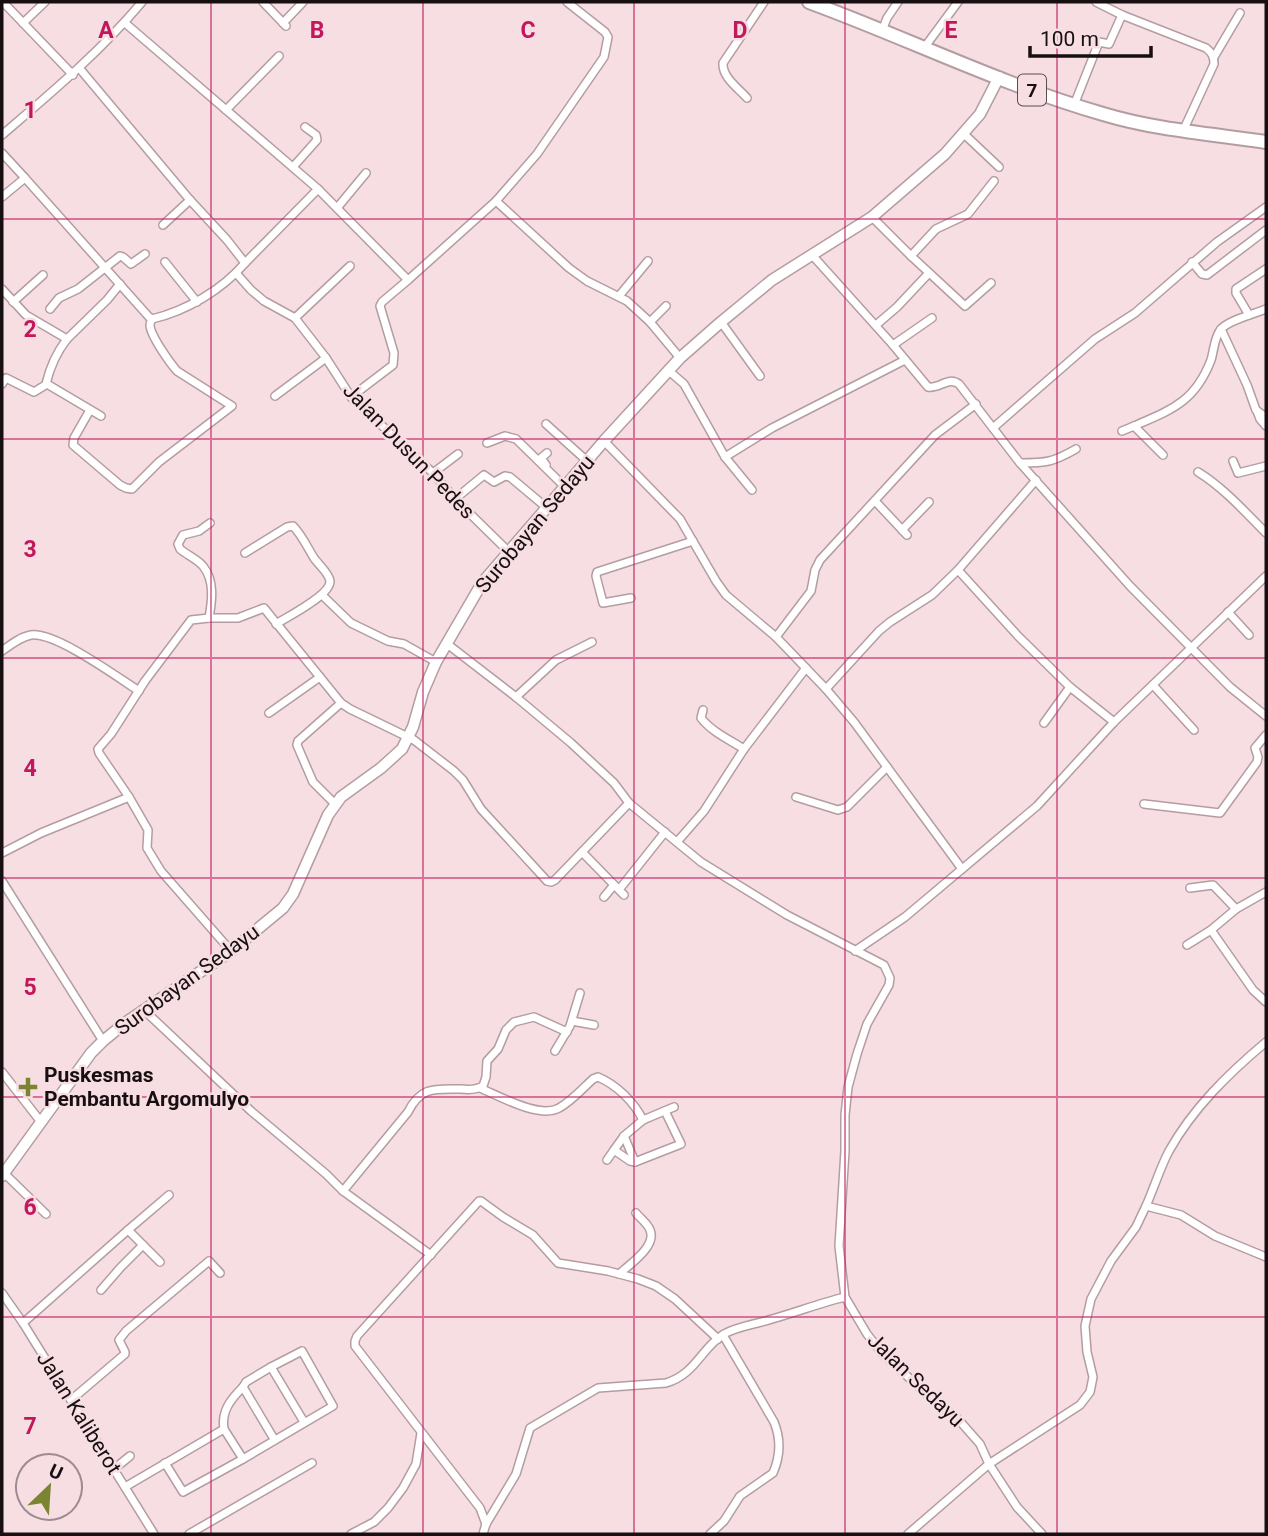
<svg xmlns="http://www.w3.org/2000/svg" width="1268" height="1536" font-family="Roboto,sans-serif">
  <style>
    .lines { fill: none; stroke-linecap: round; stroke-linejoin: round }
    .street-casing { stroke: #b49da1; stroke-width: 10 }
    .secondary-casing { stroke: #b49da1; stroke-width: 13 }
    .highway-casing { stroke: #b49da1; stroke-width: 16 }
    .street { stroke: #fff; stroke-width: 7 }
    .secondary { stroke: #fff; stroke-width: 10 }
    .highway { stroke: #fff; stroke-width: 12 }
    .grid { fill: none; stroke: #c2185b; stroke-width: 2; stroke-opacity: 0.55 }
    .poi-dot { fill: #7a8431; stroke: #f7dee3; stroke-width: 2.5 }
    .labels { text-anchor: middle; stroke-width: 5; stroke-linejoin: round; paint-order: stroke }
    .shield { fill: #f7dee3; stroke: #5a4d50; stroke-width: 2 }
    .shield-label { font-size: 19px; font-weight: bold; fill: #170f11 }
    .street-label { font-size: 21px; fill: #170f11; stroke: #f7dee3 }
    .poi-label { font-size: 21px; font-weight: bold; fill: #170f11; stroke: #f7dee3; text-anchor: start }
    .grid-label { font-size: 23px; text-anchor: middle; font-weight: bold; fill: #c2185b; stroke: #f7dee3; stroke-width: 5; stroke-linejoin: round; paint-order: stroke }
  </style>
  <rect width="100%" height="100%" fill="#f7dee3"/>
  <g class="lines">
    <defs>
      <g id="street">
        <polyline points="3,2 73,75"/>
        <polyline points="263,2 286,26"/>
        <path d="M1096 2 1122 15 1206 48C1212 53 1214 56 1214 64L1183 131"/>
        <polyline points="23,23 45,2"/>
        <polyline points="125,23 318,189 408,280 496,201 537,154 604,57 608,37 605,32 567,2"/>
        <polyline points="283,23 303,2"/>
        <polyline points="882,31 887,18 898,2"/>
        <polyline points="924,48 958,2"/>
        <polyline points="1214,57 1240,13"/>
        <path d="M747 98C738 88 722 77 723 63L764 2"/>
        <polyline points="1074,105 1099,42 1109,44 1122,15"/>
        <polyline points="226,110 279,56"/>
        <polyline points="964,134 999,167"/>
        <path d="M2 135C51 93 100 52 142 2"/>
        <polyline points="2,153 25,178 2,197"/>
        <polyline points="293,167 317,140 316,135 305,127"/>
        <path d="M25 178 149 317 152 319C186 311 222 290 245 263L227 240 190 200 80 69"/>
        <polyline points="496,201 569,268 587,281 627,301 650,322 680,358"/>
        <polyline points="337,208 366,173"/>
        <polyline points="872,217 911,256 936,229 968,214 994,181"/>
        <polyline points="163,225 190,200"/>
        <path d="M812 255 893 345 928 387C940 389 948 376 959 384L1020 463 1130 586 1230 687 1266 716"/>
        <polyline points="911,256 965,306 991,283"/>
        <polyline points="165,262 197,302"/>
        <polyline points="1192,262 1202,274 1207,275 1266,230"/>
        <polyline points="245,263 318,189"/>
        <polyline points="236,273 251,290 264,301 295,318 326,358 351,397 433,473 455,499 508,551"/>
        <polyline points="2,289 26,315 67,339 107,300 120,284"/>
        <polyline points="619,296 648,261"/>
        <polyline points="13,302 43,275"/>
        <polyline points="50,309 59,298 78,289 120,256 123,257 131,264 145,254"/>
        <polyline points="1249,315 1236,293 1236,289 1266,269"/>
        <polyline points="295,318 350,266"/>
        <polyline points="650,322 666,306"/>
        <polyline points="721,322 760,376"/>
        <polyline points="876,325 897,307 929,273"/>
        <polyline points="1221,329 1247,385 1256,410 1266,417"/>
        <polyline points="893,345 932,318"/>
        <polyline points="669,371 684,384 725,457 752,490"/>
        <polyline points="2,384 6,378 34,392 47,384 101,416"/>
        <path d="M46 384C50 367 56 353 67 339"/>
        <polyline points="275,396 326,358"/>
        <polyline points="351,397 393,365 394,353 380,306 382,302 408,280"/>
        <path d="M90 410 74 438 73 445 120 485 126 488 132 489 159 462 232 406 177 371C170 363 150 335 150 325 150 323 151 321 152 319"/>
        <polyline points="1257,411 1260,419 1266,426"/>
        <polyline points="546,424 587,461"/>
        <polyline points="993,428 1095,339 1135,313 1217,242 1266,207"/>
        <polyline points="1122,431 1134,426"/>
        <polyline points="604,441 680,519 716,581 726,595 776,637 826,689 854,722 962,869"/>
        <polyline points="487,443 505,436 516,439 565,487"/>
        <path d="M1163 455 1134 426C1171 410 1195 402 1211 360 1214 351 1214 337 1221 329 1229 320 1254 314 1266 309"/>
        <polyline points="725,457 772,428 905,360"/>
        <polyline points="1233,461 1238,473 1266,466"/>
        <path d="M1020 463C1047 463 1053 462 1076 449"/>
        <polyline points="546,465 541,458 547,453"/>
        <path d="M1198 472C1224 488 1245 512 1266 533"/>
        <polyline points="433,473 458,454"/>
        <polyline points="455,499 484,475 494,482 505,476 510,477 547,508"/>
        <polyline points="875,501 907,535"/>
        <polyline points="902,530 929,502"/>
        <path d="M245 553 287 527 293 526C302 535 307 547 314 558 318 564 329 573 330 581 331 595 287 617 276 624"/>
        <polyline points="958,570 1018,636 1070,687 1114,722"/>
        <polyline points="322,595 351,623 388,641 404,644 436,662"/>
        <polyline points="631,598 603,603 596,576 597,572 693,541"/>
        <polyline points="1228,612 1249,635"/>
        <path d="M209 618C212 601 215 581 203 566 197 559 187 555 180 549L178 544 183 535 199 531 210 523"/>
        <polyline points="776,637 811,591 815,570 820,560 935,435 976,404"/>
        <polyline points="446,643 516,697 571,743 614,783 629,803 701,862 787,915 884,965 890,978 889,985 867,1024 857,1054 848,1087 845,1115 845,1151 839,1246 845,1297 867,1334 881,1352 933,1400 958,1419 980,1444 989,1464 1017,1507 1042,1534"/>
        <path d="M2 651C10 645 20 637 31 635 56 632 117 677 139 691"/>
        <polyline points="1153,685 1194,730"/>
        <polyline points="826,689 879,631 890,622 932,595 958,570 1036,480"/>
        <polyline points="516,697 556,660 592,642"/>
        <path d="M703 710 701 718C712 732 730 740 744 749"/>
        <polyline points="269,713 320,677"/>
        <polyline points="1044,723 1070,687"/>
        <polyline points="129,797 99,753 98,749 111,734 145,681 191,620 209,618 238,618 264,608 341,703 350,709 414,740 454,771 463,780 481,809 547,881 551,882 555,880 629,803"/>
        <polyline points="796,797 838,810 847,807 887,767"/>
        <polyline points="335,804 313,782 297,745 298,741 341,703"/>
        <polyline points="1144,804 1220,813 1257,762 1258,757 1255,748 1266,735"/>
        <polyline points="677,842 704,811 744,749 806,668"/>
        <polyline points="582,852 624,895"/>
        <polyline points="2,853 41,833 129,797 148,830 147,848 161,871 231,951"/>
        <polyline points="2,881 103,1041"/>
        <polyline points="622,886 665,832"/>
        <polyline points="1190,888 1213,885 1236,909 1266,892"/>
        <polyline points="604,897 614,885"/>
        <polyline points="1211,930 1253,990 1266,1002"/>
        <polyline points="1187,945 1211,930 1236,909"/>
        <polyline points="855,951 905,917 1037,806 1114,722 1266,576"/>
        <polyline points="145,1011 251,1111 326,1174 343,1191 431,1255"/>
        <polyline points="572,1021 594,1025"/>
        <path d="M1266 1042C1229 1073 1193 1108 1169 1151 1160 1168 1154 1188 1146 1206L1181 1215 1215 1236 1266 1257"/>
        <polyline points="555,1051 570,1026 580,993"/>
        <polyline points="2,1072 41,1122"/>
        <path d="M480 1088C499 1096 540 1119 559 1108 572 1101 583 1088 593 1079L598 1077C617 1085 634 1102 643 1120L674 1107"/>
        <polyline points="624,1136 635,1162"/>
        <polyline points="614,1150 624,1136 643,1120"/>
        <polyline points="607,1160 614,1150 630,1161 635,1162 681,1144 665,1111"/>
        <polyline points="4,1173 46,1214"/>
        <path d="M343 1191 408 1112C421 1086 435 1089 461 1089 469 1090 476 1090 483 1086L486 1077 487 1061 498 1049 506 1030 514 1022 534 1017 567 1032"/>
        <polyline points="128,1230 160,1262"/>
        <path d="M619 1274C630 1264 657 1246 650 1230 648 1224 640 1218 636 1213"/>
        <polyline points="101,1290 121,1267 143,1245"/>
        <polyline points="2,1293 23,1323 154,1534"/>
        <polyline points="23,1323 128,1230 169,1195"/>
        <polyline points="243,1387 246,1382 271,1367"/>
        <polyline points="71,1400 125,1354 125,1352 119,1340 126,1331 209,1261 220,1273"/>
        <polyline points="243,1459 333,1406 302,1351 271,1367 304,1422"/>
        <path d="M165 1463 183 1492 243 1459 224 1429C221 1411 231 1399 243 1387L274 1439"/>
        <polyline points="114,1469 130,1456"/>
        <polyline points="125,1487 224,1429"/>
        <polyline points="486,1524 480,1508 355,1346 355,1341 357,1336 479,1201 481,1201 503,1217 533,1235 558,1263 608,1271 638,1279 656,1286 675,1299 718,1339"/>
        <polyline points="189,1534 312,1463"/>
        <polyline points="351,1534 374,1522 388,1508 403,1488 416,1464 421,1433"/>
        <path d="M483 1534 486 1524 516 1474 530 1428 598 1388 666 1383C696 1374 701 1348 724 1334 738 1326 757 1324 772 1319 797 1312 820 1303 845 1297"/>
        <path d="M710 1534 724 1521 740 1496 773 1473C780 1457 781 1439 774 1422L723 1335"/>
        <polyline points="908,1534 989,1464 1080,1405 1090,1392 1093,1377 1087,1352 1085,1326 1091,1299 1111,1261 1136,1227 1146,1206"/>
      </g>
      <polyline id="secondary" points="2,1176 91,1053 103,1041 125,1023 231,951 283,908 293,894 328,815 341,797 381,768 402,749 413,727 423,692 436,662 482,583 604,441 680,358 721,322 772,280 872,217 945,154 980,114 999,77"/>
      <path id="highway" d="M809 2C907 38 1002 85 1103 114 1156 130 1212 134 1266 142"/>
    </defs>
    <use href="#street" class="street-casing"/>
    <use href="#secondary" class="secondary-casing"/>
    <use href="#highway" class="highway-casing"/>
    <use href="#street" class="street"/>
    <use href="#secondary" class="secondary"/>
    <use href="#highway" class="highway"/>
  </g>
  <path class="grid" d="M211 2V1534M423 2V1534M634 2V1534M845 2V1534M1057 2V1534M2 219H1266M2 439H1266M2 658H1266M2 878H1266M2 1097H1266M2 1317H1266"/>
  <path class="poi-dot" d="M24.5 1076.5h7v7h7v7h-7v7h-7v-7h-7v-7h7z"/>
  <g class="labels">
    <rect class="shield" x="1018" y="74.5" width="28" height="31" rx="5"/>
    <g class="shield-label">
      <text x="1032" y="97">7</text>
    </g>
    <g class="street-label">
      <text transform="translate(409 451) rotate(46)" y="7">Jalan Dusun Pedes</text>
      <text transform="translate(535 524) rotate(-50)" y="7">Surobayan Sedayu</text>
      <text transform="translate(187 980) rotate(-36)" y="7">Surobayan Sedayu</text>
      <text transform="translate(916 1380) rotate(44)" y="7">Jalan Sedayu</text>
      <text transform="translate(79 1413) rotate(58)" y="7">Jalan Kaliberot</text>
    </g>
    <g class="poi-label">
      <text x="44" y="1082">Puskesmas<tspan x="44" dy="24">Pembantu Argomulyo</tspan></text>
    </g>
  </g>
  <g class="grid-label">
    <text x="106" y="38">A</text>
    <text x="317" y="38">B</text>
    <text x="528" y="38">C</text>
    <text x="740" y="38">D</text>
    <text x="951" y="38">E</text>
    <text x="30" y="118">1</text>
    <text x="30" y="337">2</text>
    <text x="30" y="557">3</text>
    <text x="30" y="776">4</text>
    <text x="30" y="995">5</text>
    <text x="30" y="1215">6</text>
    <text x="30" y="1434">7</text>
  </g>
  <rect width="1268" height="1536" fill="none" stroke="#170f11" stroke-width="7"/>
  <g transform="translate(49 1487) rotate(25)"><circle r="33" fill="#f7dee3" stroke="#9d8b8f" stroke-width="2"/>
  <path d="M0-5L12 26L0 18L-12 26Z" fill="#7a8431"/>
  <text y="-10" font-size="19" font-weight="bold" text-anchor="middle" fill="#170f11">U</text>
  </g>
  <path d="M1030 46v10h121v-10" fill="none" stroke="#170f11" stroke-width="3.5"/>
  <text x="1040" y="46" font-size="21" fill="#170f11" stroke="#f7dee3" stroke-width="5" paint-order="stroke">100 m</text>
</svg>
